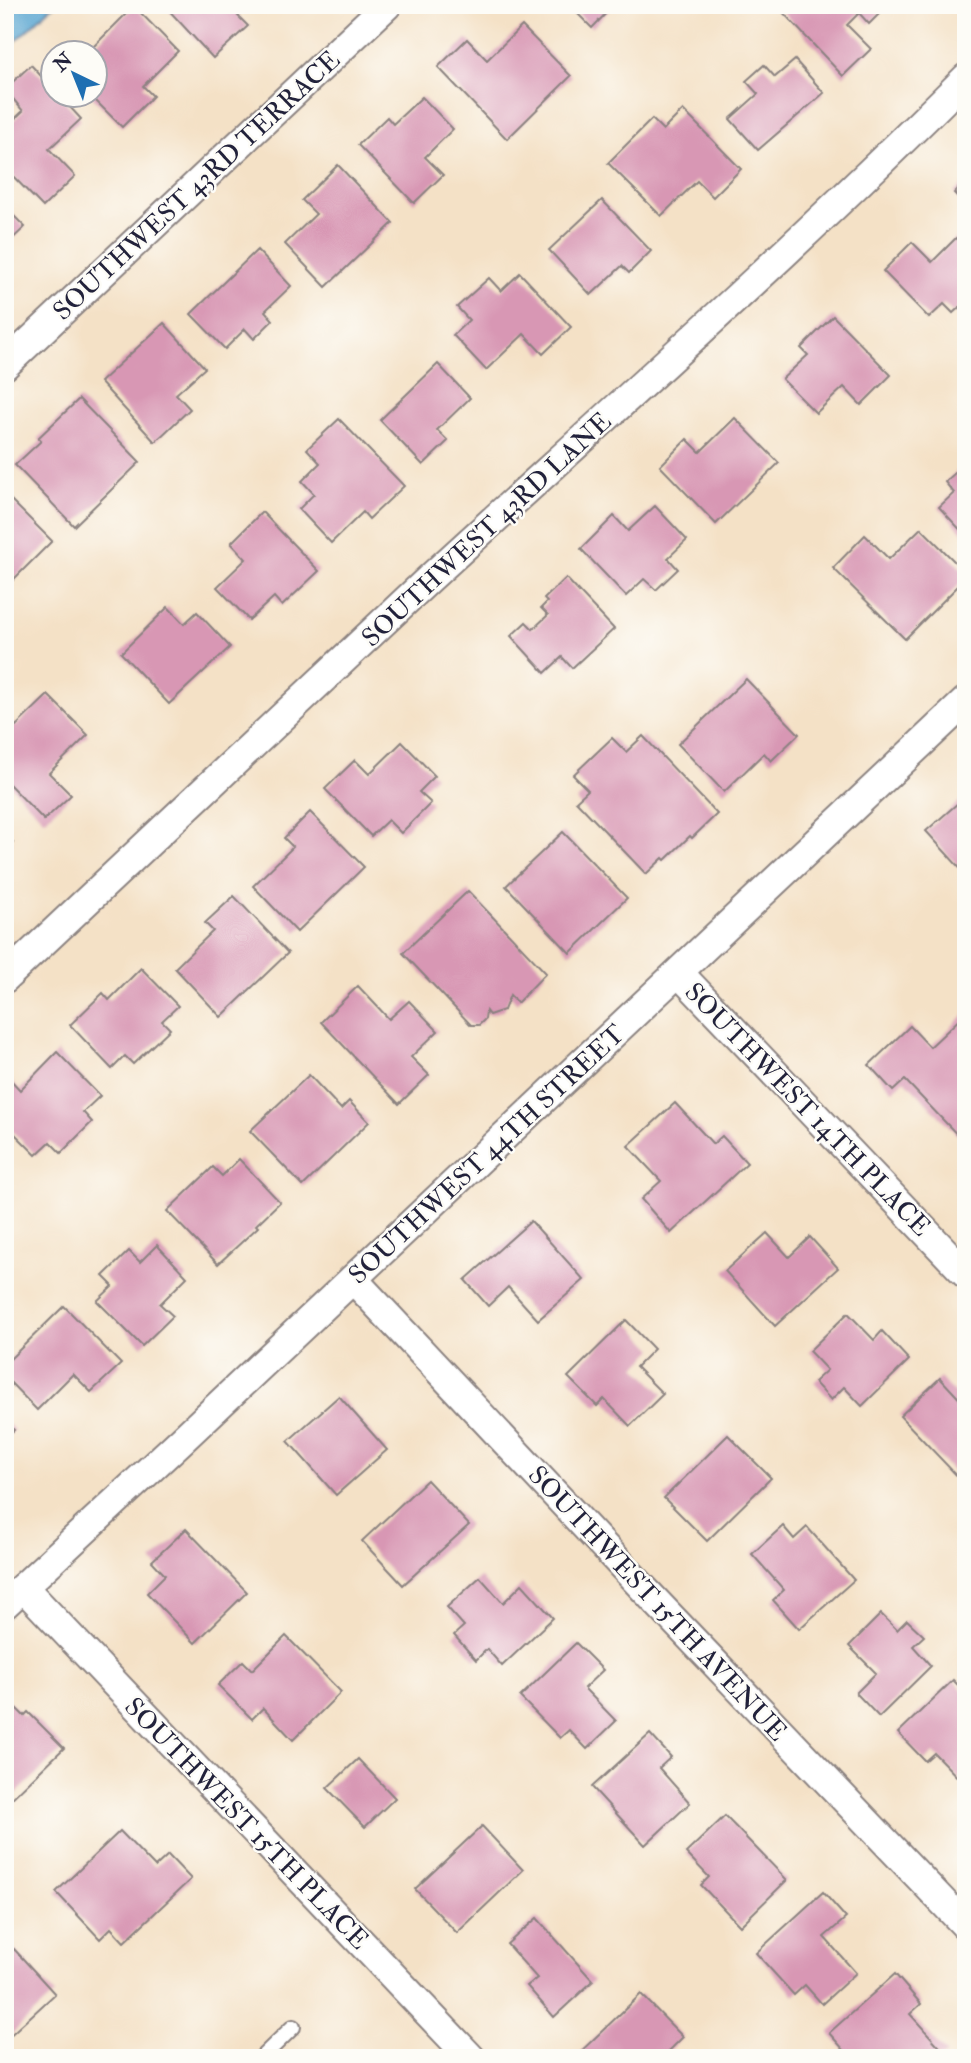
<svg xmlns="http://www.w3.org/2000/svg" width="971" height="2063" font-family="'IM FELL Double Pica',serif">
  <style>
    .water { fill: #58a5d1; stroke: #3d6486; stroke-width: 2 }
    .building { fill: #d897b4 }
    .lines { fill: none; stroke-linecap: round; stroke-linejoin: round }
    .lane-casing { stroke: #8b8280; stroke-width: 18 }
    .street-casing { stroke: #8b8280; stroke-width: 32 }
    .lane { stroke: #fff; stroke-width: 14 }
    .street { stroke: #fff; stroke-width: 28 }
    .labels { text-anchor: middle; stroke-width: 5; stroke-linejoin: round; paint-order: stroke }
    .street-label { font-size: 26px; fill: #22223b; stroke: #fdfcf7 }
  </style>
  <rect width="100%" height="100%" fill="#fdfcf7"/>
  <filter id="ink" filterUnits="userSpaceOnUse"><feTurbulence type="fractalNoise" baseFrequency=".0143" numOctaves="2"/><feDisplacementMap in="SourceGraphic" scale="14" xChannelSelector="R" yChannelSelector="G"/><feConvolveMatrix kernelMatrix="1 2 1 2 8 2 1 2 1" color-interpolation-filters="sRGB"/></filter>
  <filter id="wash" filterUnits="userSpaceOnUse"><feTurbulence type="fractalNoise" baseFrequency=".00686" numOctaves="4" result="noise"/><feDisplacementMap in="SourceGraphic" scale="28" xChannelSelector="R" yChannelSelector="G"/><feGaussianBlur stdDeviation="1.57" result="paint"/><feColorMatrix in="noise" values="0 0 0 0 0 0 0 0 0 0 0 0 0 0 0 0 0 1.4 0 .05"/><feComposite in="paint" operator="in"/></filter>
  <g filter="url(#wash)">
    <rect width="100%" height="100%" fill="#f4e1c6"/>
    <polygon class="water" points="5,5 54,5 5,51"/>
    <g id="blocks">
      <g class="building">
        <polygon points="164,5 249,5 238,16 248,26 213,58"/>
        <polygon points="569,5 614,5 592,28"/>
        <polygon points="776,5 888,5 869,24 859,13 847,25 871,49 843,76"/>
        <polygon points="134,6 178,51 143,86 153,96 122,127 89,94 94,94 94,64 100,58 91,49"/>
        <polygon points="522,26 571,76 507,139 438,67 467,39 487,60"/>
        <polygon points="795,60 824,93 758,150 730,119 758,94 746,81 764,65 775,77"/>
        <polygon points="31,65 52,88 52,94 58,94 81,119 49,149 75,176 43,207 5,168 5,128 23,111 5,89"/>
        <polygon points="422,97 453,129 425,157 443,175 414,203 358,145 387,117 393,124"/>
        <polygon points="683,110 741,169 713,197 697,181 661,216 608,163 652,119 663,130"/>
        <polygon points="338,165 393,223 326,287 285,244 316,214 302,200"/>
        <polygon points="966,181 966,206 954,193"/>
        <polygon points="602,200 651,251 629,273 622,266 591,295 549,250"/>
        <polygon points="5,207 25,227 5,246"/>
        <polygon points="956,238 966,247 966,301 953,313 944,304 929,318 883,271 912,242 932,262"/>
        <polygon points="257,250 291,286 265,311 273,320 254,339 245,329 225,349 191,314"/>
        <polygon points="520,273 571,327 543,354 524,334 486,370 453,335 469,320 457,307 489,278 501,291"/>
        <polygon points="833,316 891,375 861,405 844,387 816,413 782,379 808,355 801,348"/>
        <polygon points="164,323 205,368 176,394 190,409 155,442 100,382"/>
        <polygon points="438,364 470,398 437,430 448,441 423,465 380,420"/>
        <polygon points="79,399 140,462 74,526 15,465 41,441 38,438"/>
        <polygon points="735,418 779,463 716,524 660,466 687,439 700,452"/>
        <polygon points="339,419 404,486 369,519 363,512 331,543 299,509 314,494 302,481 320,463 307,449"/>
        <polygon points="966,463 966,536 939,507 954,493 945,482"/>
        <polygon points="5,494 52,541 5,588"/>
        <polygon points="655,506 687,540 668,558 678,569 656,590 644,579 626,596 581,549 614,516 628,531"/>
        <polygon points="262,512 319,571 282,606 274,597 249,620 217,587 246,559 231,543"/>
        <polygon points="921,528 966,573 966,578 905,639 833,568 865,535 889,559"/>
        <polygon points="566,578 614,629 572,668 562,657 545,673 511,636 526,622 533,629 548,615 541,608 547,602 544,599"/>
        <polygon points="168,607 184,624 197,612 230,647 169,704 121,653"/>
        <polygon points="746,679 799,734 771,761 764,753 724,792 678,744"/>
        <polygon points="48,695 88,735 49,773 71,795 44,820 5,780 5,716 16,726"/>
        <polygon points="643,736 717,814 692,838 690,836 665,860 663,858 646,874 576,801 588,790 573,775 612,738 626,752"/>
        <polygon points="402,742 435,776 419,792 431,803 401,833 388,820 371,836 325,789 355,760 369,774"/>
        <polygon points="966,796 966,875 926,831"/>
        <polygon points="310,812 364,867 297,932 253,886 293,847 284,838"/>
        <polygon points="563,832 627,898 570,953 506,886"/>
        <polygon points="5,834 13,842 5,850"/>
        <polygon points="468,891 546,973 517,1003 510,995 504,1010 489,1015 486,1011 485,1019 479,1025 471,1025 403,953"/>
        <polygon points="234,896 288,953 221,1017 175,968 213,931 205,923"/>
        <polygon points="141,968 178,1006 162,1021 170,1029 133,1064 125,1056 112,1069 70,1025 103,993 109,1000"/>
        <polygon points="358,986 389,1019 409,1001 438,1031 411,1057 429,1075 399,1104 321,1022"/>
        <polygon points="966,1013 966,1144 905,1080 893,1091 869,1065 910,1026 930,1047"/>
        <polygon points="57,1052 100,1096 83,1112 92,1122 61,1153 50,1142 36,1155 5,1124 5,1082 9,1078 20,1090"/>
        <polygon points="309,1075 341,1109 349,1101 369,1122 303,1186 250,1131"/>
        <polygon points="675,1103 713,1144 722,1136 747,1163 671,1233 641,1199 661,1181 628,1146"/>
        <polygon points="239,1159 280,1202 256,1225 258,1227 218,1264 167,1211 213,1167 222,1176"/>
        <polygon points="531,1221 584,1280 538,1320 508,1287 488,1306 465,1280"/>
        <polygon points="767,1233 789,1257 810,1237 838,1268 775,1326 725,1271"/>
        <polygon points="157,1245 187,1277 160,1304 173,1316 142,1346 97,1301 113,1286 103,1276 129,1251 140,1262"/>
        <polygon points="64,1306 121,1364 91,1392 73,1374 37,1410 5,1377 5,1364"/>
        <polygon points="848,1313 874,1340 882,1331 909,1360 862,1406 844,1387 831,1400 814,1382 827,1370 809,1351"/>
        <polygon points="626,1320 654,1349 636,1367 663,1394 630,1426 604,1399 597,1406 568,1377"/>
        <polygon points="940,1378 966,1406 966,1474 960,1479 900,1416"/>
        <polygon points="339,1396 387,1450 336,1495 288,1441"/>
        <polygon points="5,1421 14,1430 5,1438"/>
        <polygon points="728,1435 771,1478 707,1541 664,1498"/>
        <polygon points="427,1480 469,1525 403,1585 362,1541"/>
        <polygon points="783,1526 794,1539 807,1527 854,1580 799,1629 773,1600 784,1590 752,1554"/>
        <polygon points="186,1529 247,1592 195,1643 147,1593 165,1575 152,1561"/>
        <polygon points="480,1577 503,1603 522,1584 553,1618 502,1666 487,1649 476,1660 454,1635 464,1626 447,1607"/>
        <polygon points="881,1614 897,1630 907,1620 924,1636 913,1646 931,1666 879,1717 856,1693 876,1673 849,1646"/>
        <polygon points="286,1636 341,1692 293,1740 263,1708 252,1719 218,1685 243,1661 252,1670"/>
        <polygon points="576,1643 603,1670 584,1688 616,1721 587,1749 569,1730 560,1738 520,1697"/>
        <polygon points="953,1680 966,1693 966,1786 934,1753 925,1761 898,1733"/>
        <polygon points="5,1697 24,1716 28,1712 64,1748 5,1805"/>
        <polygon points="650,1734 671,1757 659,1768 690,1803 645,1845 592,1787"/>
        <polygon points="358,1759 395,1798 365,1827 327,1788"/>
        <polygon points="725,1816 787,1880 740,1926 701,1885 709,1877 686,1853"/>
        <polygon points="482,1826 523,1870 457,1933 415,1889"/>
        <polygon points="120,1831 155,1867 168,1855 191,1879 124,1942 111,1928 100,1939 56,1892"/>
        <polygon points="823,1892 846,1918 824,1937 856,1973 822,2004 805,1985 794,1995 756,1953"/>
        <polygon points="537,1918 593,1981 554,2017 527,1986 537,1978 507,1944"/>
        <polygon points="14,1949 55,1994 5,2040 5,1957"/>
        <polygon points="895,1974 921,2004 910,2014 946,2054 941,2058 851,2058 829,2033"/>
        <polygon points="641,1994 683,2037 662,2058 578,2058 576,2056"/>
      </g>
    </g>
  </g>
  <g filter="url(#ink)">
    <use href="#blocks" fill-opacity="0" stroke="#8b8280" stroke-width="2"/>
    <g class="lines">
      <defs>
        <polyline id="lane" points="261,2058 293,2027"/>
        <g id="street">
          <polyline points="5,365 387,5"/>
          <polyline points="679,973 966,1274"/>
          <path d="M5 978C147 846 287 711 429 579 609 414 793 251 966 78"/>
          <polyline points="353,1279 644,1589 966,1926"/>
          <polyline points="23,1587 471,2058"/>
          <polyline points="5,1604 184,1438 966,701"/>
        </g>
      </defs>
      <use href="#lane" class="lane-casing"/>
      <use href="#street" class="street-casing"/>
      <use href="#lane" class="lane"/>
      <use href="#street" class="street"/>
    </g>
  </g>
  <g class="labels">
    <g class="street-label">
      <text transform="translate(196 185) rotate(-43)" y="9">SOUTHWEST 43RD TERRACE</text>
      <text transform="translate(486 529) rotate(-43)" y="9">SOUTHWEST 43RD LANE</text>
      <text transform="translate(808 1109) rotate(46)" y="9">SOUTHWEST 14TH PLACE</text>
      <text transform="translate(486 1154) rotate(-43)" y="9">SOUTHWEST 44TH STREET</text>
      <text transform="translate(658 1603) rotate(47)" y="9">SOUTHWEST 15TH AVENUE</text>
      <text transform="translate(247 1823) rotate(46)" y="9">SOUTHWEST 15TH PLACE</text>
    </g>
  </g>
  <rect width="971" height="2063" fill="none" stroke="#fdfcf7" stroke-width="28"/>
  <g transform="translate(74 74) rotate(317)"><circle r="33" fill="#fdfcf7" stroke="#a5a5ac" stroke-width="2"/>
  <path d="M0-5L12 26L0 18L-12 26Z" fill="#1f6fb2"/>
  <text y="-10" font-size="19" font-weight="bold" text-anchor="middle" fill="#22223b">N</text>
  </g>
</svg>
